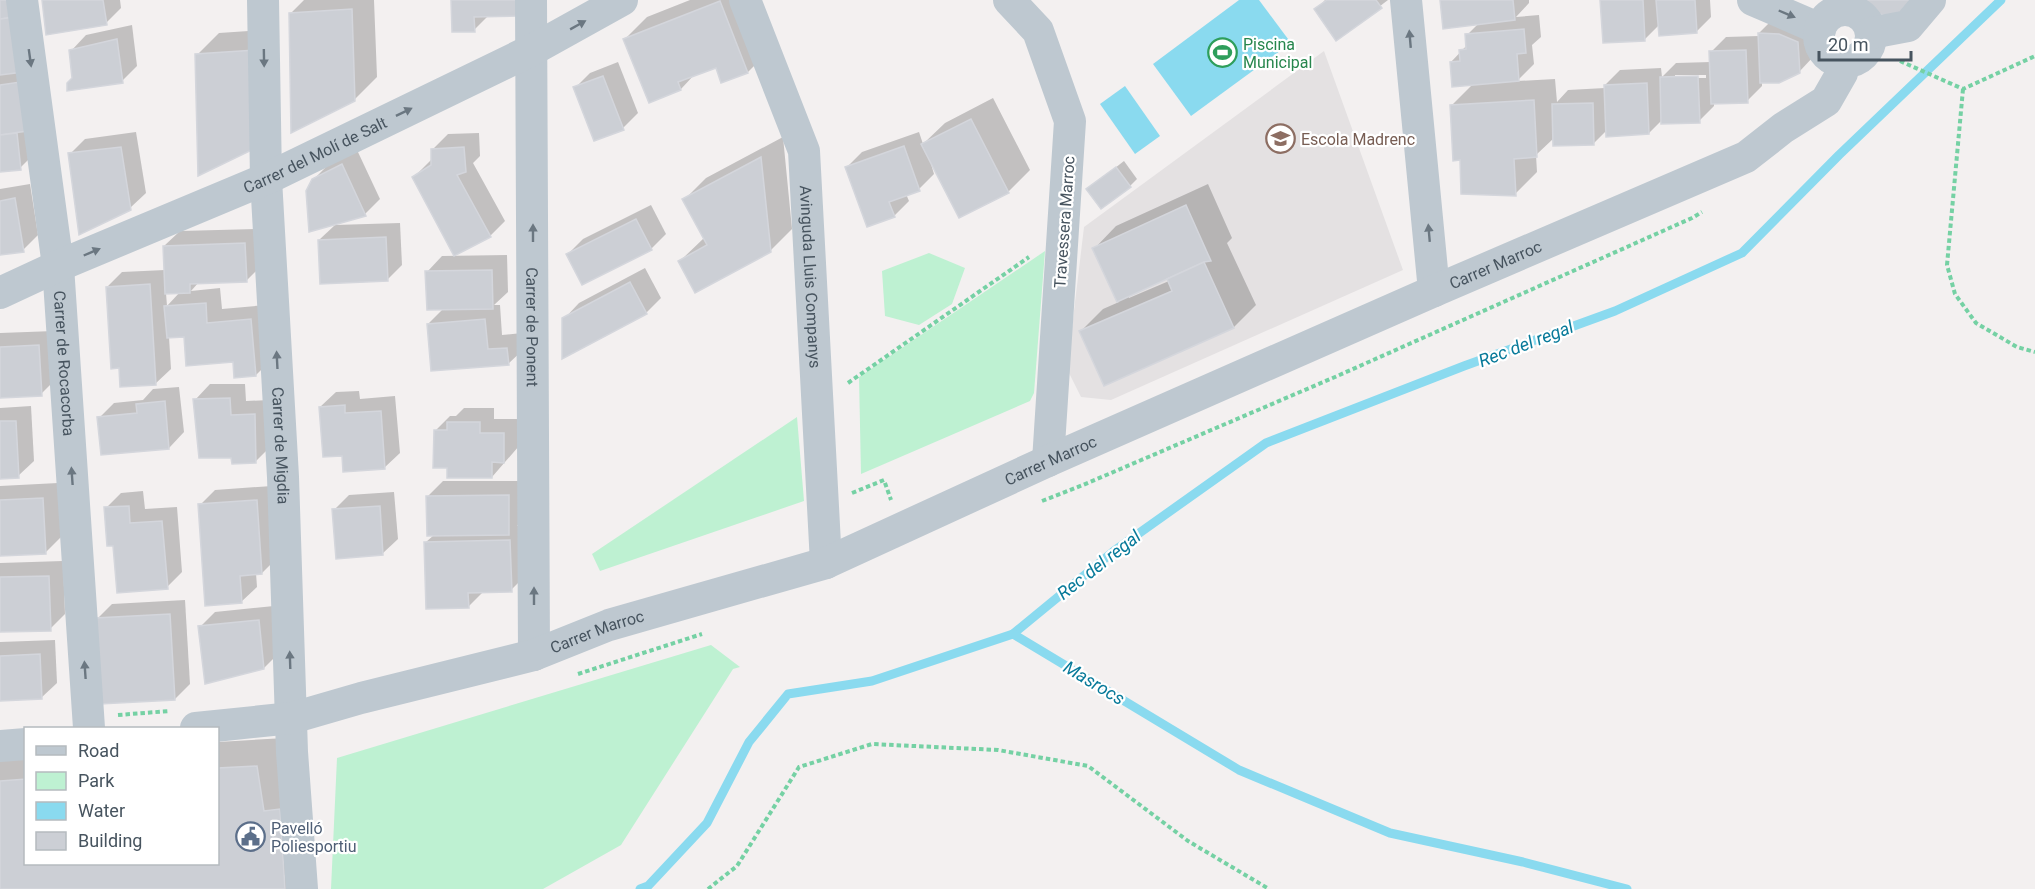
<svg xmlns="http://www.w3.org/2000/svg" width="2035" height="889" font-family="Roboto,sans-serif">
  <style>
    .education { fill: #e4e1e2 }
    .green { fill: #bef1d2 }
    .water { fill: #8adaef }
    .shadow { fill: #0003; fill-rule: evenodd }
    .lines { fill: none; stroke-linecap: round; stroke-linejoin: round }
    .stream { stroke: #8adaef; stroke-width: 9 }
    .building { fill: #cccfd5; stroke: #d4d6dc; stroke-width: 1.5 }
    .path { stroke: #75d1a4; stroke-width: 4; stroke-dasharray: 4.5 3; stroke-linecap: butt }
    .minor { stroke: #bec8d0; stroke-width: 32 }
    .oneway { fill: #6b7781 }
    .labels { text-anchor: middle; stroke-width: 4.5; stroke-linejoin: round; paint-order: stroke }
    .leisure-label { font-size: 16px; fill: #27864d; stroke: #fff; text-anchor: start }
    .education-label { font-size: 16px; fill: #785e54; stroke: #fff; text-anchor: start }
    .street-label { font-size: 16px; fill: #47545f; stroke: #fff }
    .service-label { font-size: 16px; fill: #4e5e75; stroke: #fff; text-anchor: start }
    .water-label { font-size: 18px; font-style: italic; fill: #087a9a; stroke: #fff }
  </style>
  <rect width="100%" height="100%" fill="#f3f0f0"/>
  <polygon class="education" points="1324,51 1403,270 1111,400 1081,397 1067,369 1084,227"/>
  <g class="green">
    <polygon points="1045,251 1034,393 1030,401 861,474 859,377"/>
    <polygon points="929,253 965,268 952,304 919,325 885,316 882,271"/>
    <polygon points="797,417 804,501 600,571 592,554"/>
    <polygon points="711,645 740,667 733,669 621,845 543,889 331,889 337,758"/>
  </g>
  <g class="water">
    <polygon points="1239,0 1259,0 1291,43 1191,116 1153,64"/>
    <polygon points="1125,86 1160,136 1135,154 1100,104"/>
  </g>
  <g class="shadow">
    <polygon points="0,0 35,153 20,168 0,170"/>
    <polygon points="44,0 120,0 121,8 106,23"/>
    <polygon points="291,0 374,0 377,77 354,100 291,13 304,0"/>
    <polygon points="452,0 489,15 474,30"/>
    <polygon points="690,0 750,0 770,50 748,72 722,81 717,66 695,74 681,89 625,39 647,17"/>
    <polygon points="1325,0 1388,0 1337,39 1316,10"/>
    <path d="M1441 0H1529V3L1516 17 1539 15 1541 37 1532 45 1534 64 1517 81 1555 79 1557 102 1568 90 1605 88V85L1620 70 1661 68 1662 77 1676 63 1711 62V52L1726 37 1759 36V33L1774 18 1813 27 1814 56 1799 72 1762 81V86L1747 101 1714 102V106L1699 121 1663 119 1649 133 1607 130 1593 144 1554 138 1536 155 1537 172 1515 194 1461 159 1452 105 1474 83 1451 62 1468 44 1467 35 1479 23ZM1675 75H1706V78H1675Z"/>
    <polygon points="1601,0 1710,0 1711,17 1696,32 1659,25 1645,39"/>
    <polygon points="132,25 137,66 122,81 74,78 71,51 86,35"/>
    <polygon points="278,29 277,124 197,55 219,33"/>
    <polygon points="618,62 638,113 623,128 575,88 590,73"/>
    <polygon points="993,98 1030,170 1008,192 960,216 932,163 931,164 934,174 919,189 906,194 909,201 894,216 847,167 862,152 919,132 923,144 945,123"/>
    <polygon points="136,132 146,193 130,208 70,154 85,139"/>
    <polygon points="479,133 480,156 473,163 505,221 490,236 414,177 432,159 433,149 448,134"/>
    <polygon points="783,137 792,229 770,251 680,261 704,238 684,200 706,178"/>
    <polygon points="357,150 380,199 365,214 311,230 313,180 329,164"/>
    <polygon points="1124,161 1137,179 1130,186 1088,189"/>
    <polygon points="30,184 38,235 23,250 0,254 0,189"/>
    <path d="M1208 184 1232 238 1227 243 1256 305 1234 327 1105 385 1081 331 1103 309 1119 302 1094 249 1116 226ZM1167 277 1169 281 1129 298 1128 295Z"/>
    <polygon points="651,205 666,234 651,249 568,254 583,239"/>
    <polygon points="400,223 402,265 387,280 319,240 335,225"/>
    <path d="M260 229 261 266 246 281 199 282 191 291 220 288 222 309 266 305 271 360 256 375 235 360 185 335 169 337 171 369 155 384 120 367 107 287 122 272 165 270 164 246 180 231ZM180 292 167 306 166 293Z"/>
    <polygon points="507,255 508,292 494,305 500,305 502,335 522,333 524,349 508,364 428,324 444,308 427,272 442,256"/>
    <polygon points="645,268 661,298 646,313 564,319 579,303"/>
    <polygon points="54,331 56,379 41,394 0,396 0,333"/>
    <polygon points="210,384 245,384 246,401 270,400 271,446 256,461 195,400"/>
    <polygon points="179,387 184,432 169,448 99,418 114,403 143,400 153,389"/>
    <polygon points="359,391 360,399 395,396 400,453 384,468 343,454 320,407 336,392"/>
    <polygon points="31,406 34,461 18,476 0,477 0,408"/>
    <polygon points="464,408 494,408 494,419 519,419 519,446 492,477 448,466 435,431 450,416 456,416"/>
    <polygon points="443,481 523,481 524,519 517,526 525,526 526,575 511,590 484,591 468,607 426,542 434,535 428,496"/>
    <polygon points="58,483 61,537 46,552 0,555 0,486"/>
    <polygon points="272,486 277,558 262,573 256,573 257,587 241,602 200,505 215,490"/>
    <polygon points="143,491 145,509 177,507 182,572 167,587 115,544 106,508 121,493"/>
    <polygon points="394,492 398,539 382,554 334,510 349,495"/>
    <polygon points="63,561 65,614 50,629 0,630 0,563"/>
    <polygon points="185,600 190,684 175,699 97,619 112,604"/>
    <polygon points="274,606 279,653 264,668 200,627 215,612"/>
    <polygon points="55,640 57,683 41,698 0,699 0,642"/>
    <polygon points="285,738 300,889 0,889 0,757 26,754 26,864 218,864 218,742"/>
  </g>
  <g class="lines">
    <g class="stream">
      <polyline points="1013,634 1114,551 1266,443 1464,366 1615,311 1742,253 1839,155 2001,0"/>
      <polyline points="640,889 648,886 707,823 749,742 788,694 872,681 1013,634 1239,770 1390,833 1523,862 1627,889"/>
    </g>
  </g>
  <g class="building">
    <polygon points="0,0 12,0 15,17 0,19"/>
    <polygon points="42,0 103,0 107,25 46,35"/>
    <polygon points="451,0 517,0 518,16 474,17 475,32 452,32"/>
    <polygon points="1327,0 1376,0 1382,8 1336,41 1314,9"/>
    <polygon points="1440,0 1513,0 1515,20 1443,29"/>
    <polygon points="1600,0 1643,0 1645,41 1603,43"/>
    <polygon points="1656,0 1695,0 1697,33 1659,36"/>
    <polygon points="1837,0 1912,0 1895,19"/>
    <polygon points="720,1 748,73 721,83 716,68 678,82 681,90 649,103 623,39"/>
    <polygon points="352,9 355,101 291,133 289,13"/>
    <polygon points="15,17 23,72 0,75 0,19"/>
    <polygon points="1524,29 1526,53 1517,54 1519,81 1452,87 1450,62 1460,61 1459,50 1466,49 1465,34"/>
    <polygon points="1758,33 1779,34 1798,42 1800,73 1779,83 1760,83"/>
    <polygon points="117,39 123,83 67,91 67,83 72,78 69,50"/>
    <polygon points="257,50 256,148 198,176 195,54"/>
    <polygon points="1746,50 1748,103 1711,104 1709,51"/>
    <polygon points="603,76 624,130 594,141 573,87"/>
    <polygon points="1698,76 1700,123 1661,124 1660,77"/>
    <polygon points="20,82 27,131 0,135 0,85"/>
    <polygon points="1647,83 1649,134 1606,137 1604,85"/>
    <polygon points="1534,100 1537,157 1514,159 1516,196 1461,194 1460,160 1453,161 1450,105"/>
    <polygon points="1593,103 1594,145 1553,146 1552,104"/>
    <polygon points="971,119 1009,193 959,218 921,144"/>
    <polygon points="17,133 21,170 0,172 0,135"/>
    <polygon points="904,146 920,191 889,202 895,217 867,227 845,167"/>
    <polygon points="121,147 131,210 79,235 68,153"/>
    <polygon points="464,147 466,172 457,175 491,237 454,256 412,177 431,165 431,149"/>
    <polygon points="761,157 771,252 695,293 678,261 707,245 682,199"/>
    <polygon points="342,164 366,216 309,232 306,191 312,179"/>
    <polygon points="1116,167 1131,187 1101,209 1086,189"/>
    <polygon points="15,198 24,252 0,255 0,201"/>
    <polygon points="1186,205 1211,261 1204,262 1117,302 1092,248"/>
    <polygon points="636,219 652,250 582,285 566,254"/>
    <polygon points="386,237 388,281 320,284 318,240"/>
    <polygon points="245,243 247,282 190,284 190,293 165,294 163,246"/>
    <polygon points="1204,262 1234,328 1104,386 1079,331 1172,291 1167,279"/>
    <polygon points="492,270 493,309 427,310 425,271"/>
    <polygon points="630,282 647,314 562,359 562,318"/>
    <polygon points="150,284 156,385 120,387 119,368 111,369 106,287"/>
    <polygon points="206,303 207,323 251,319 256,376 234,378 233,362 186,366 184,337 167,338 164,306"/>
    <polygon points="485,319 488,349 507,348 509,365 431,371 427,324"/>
    <polygon points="39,345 42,396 0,398 0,347"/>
    <polygon points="230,398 231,415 255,414 256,463 232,464 231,458 199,458 193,399"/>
    <polygon points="165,401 169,449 101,455 97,417 137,413 136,404"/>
    <polygon points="345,405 345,413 381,411 385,469 343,472 342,456 323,457 319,407"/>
    <polygon points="0,421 16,421 19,478 0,479"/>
    <polygon points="447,422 480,422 480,433 504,433 504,463 492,462 492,478 447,478 447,468 433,468 434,430 447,430"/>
    <polygon points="509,495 509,535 427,536 426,496"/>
    <polygon points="43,498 46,554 0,556 0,500"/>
    <polygon points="257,500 262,574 240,576 242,603 205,606 198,504"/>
    <polygon points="129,506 130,523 162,521 168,589 117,593 113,546 107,546 104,507"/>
    <polygon points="380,506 383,555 336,559 332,509"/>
    <polygon points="510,540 512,592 468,593 469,608 426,609 424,542"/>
    <polygon points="49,576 51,631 0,632 0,577"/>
    <polygon points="170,614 175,700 100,704 95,618"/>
    <polygon points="259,620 264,669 205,684 198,626"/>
    <polygon points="40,654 42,699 0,701 0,656"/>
    <polygon points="257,766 264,811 280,809 285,889 0,889 0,781 26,779 26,864 218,864 218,768"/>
  </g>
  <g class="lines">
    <g class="path">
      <polyline points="1900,61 1963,89 2035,56"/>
      <polyline points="1963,89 1947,265 1955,294 1976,323 2017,347 2035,352"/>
      <polyline points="848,383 1029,257"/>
      <polyline points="852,493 884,480 891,500"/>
      <polyline points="1042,501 1083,485 1335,377 1692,218 1702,212"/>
      <polyline points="578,674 702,634"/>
      <polyline points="118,715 170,711"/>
      <polyline points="708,889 737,866 799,767 872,744 998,750 1088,766 1188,841 1269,889"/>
    </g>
    <g class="minor">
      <path id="s1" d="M22 0 58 266 89 728"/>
      <path id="s2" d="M263 0 266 179 283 477 292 752 302 889"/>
      <path id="s3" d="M531 0 534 655"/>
      <path id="s4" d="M745 0 804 151 826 563"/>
      <polyline points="1009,0 1038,31 1070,121 1048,461"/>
      <polyline points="1406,0 1434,291"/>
      <polyline points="1753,0 1820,29"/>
      <circle cx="1845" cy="36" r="26"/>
      <polyline points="1871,33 1908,26 1930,0"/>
      <path id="s5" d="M0 293 58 266 266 179 532 50 622 0"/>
      <path id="s6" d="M196 728 292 718 361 698 534 655 609 625 826 563 1048 461 1434 291 1746 157 1783 128 1826 101 1842 73 1844 63"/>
      <polyline points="0,746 26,744"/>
    </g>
  </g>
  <defs><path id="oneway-solid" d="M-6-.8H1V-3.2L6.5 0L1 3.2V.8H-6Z" transform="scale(1.5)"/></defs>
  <g class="oneway">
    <use href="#oneway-solid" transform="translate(1787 14) rotate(23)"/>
    <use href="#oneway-solid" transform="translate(578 25) rotate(-29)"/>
    <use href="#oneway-solid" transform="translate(1410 39) rotate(-95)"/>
    <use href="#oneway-solid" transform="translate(30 58) rotate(82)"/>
    <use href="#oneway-solid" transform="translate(264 58) rotate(89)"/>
    <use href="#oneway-solid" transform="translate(404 112) rotate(-26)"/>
    <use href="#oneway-solid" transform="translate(533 233) rotate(-90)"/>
    <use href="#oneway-solid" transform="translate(1429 233) rotate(-95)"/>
    <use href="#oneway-solid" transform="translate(92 252) rotate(-23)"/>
    <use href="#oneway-solid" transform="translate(277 360) rotate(-93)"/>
    <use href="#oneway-solid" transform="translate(72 476) rotate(-94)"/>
    <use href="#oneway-solid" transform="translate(534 596) rotate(-90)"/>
    <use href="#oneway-solid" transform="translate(290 660) rotate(-92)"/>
    <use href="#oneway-solid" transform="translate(85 670) rotate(-94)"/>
  </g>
  <defs>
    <symbol id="stadium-ring" viewBox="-11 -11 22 22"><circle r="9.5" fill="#fff" stroke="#2e9e5b" stroke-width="1.5"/><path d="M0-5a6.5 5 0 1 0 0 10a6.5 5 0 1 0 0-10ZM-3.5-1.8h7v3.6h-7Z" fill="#2e9e5b"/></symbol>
    <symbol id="school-ring" viewBox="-11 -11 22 22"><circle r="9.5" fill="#fff" stroke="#8d6e63" stroke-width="1.5"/><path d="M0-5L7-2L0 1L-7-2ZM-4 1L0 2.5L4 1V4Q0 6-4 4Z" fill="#8d6e63"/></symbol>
    <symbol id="civic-ring" viewBox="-11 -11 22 22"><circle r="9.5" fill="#fff" stroke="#5c6f8a" stroke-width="1.5"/><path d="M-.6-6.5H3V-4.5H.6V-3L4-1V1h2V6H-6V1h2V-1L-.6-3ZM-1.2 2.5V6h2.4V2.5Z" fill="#5c6f8a"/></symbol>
  </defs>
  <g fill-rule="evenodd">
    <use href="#stadium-ring" x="1206" y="36" width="33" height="33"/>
    <use href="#school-ring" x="1264" y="122" width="33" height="33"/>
    <use href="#civic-ring" x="234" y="820" width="33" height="33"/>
  </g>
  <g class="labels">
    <g class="leisure-label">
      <text x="1243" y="50">Piscina<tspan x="1243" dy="18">Municipal</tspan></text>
    </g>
    <g class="education-label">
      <text x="1301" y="145">Escola Madrenc</text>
    </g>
    <g class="street-label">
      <text dy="6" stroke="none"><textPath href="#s5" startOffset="344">Carrer del Molí de Salt</textPath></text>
      <text transform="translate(1064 222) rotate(-86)" y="6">Travessera Marroc</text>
      <text dy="6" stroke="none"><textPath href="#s6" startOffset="1386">Carrer Marroc</textPath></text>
      <text dy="6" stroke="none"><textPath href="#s4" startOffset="288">Avinguda Lluis Companys</textPath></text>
      <text dy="6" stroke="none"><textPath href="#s3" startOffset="327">Carrer de Ponent</textPath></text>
      <text dy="6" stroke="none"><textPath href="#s1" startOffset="366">Carrer de Rocacorba</textPath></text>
      <text dy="6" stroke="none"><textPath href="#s2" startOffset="446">Carrer de Migdia</textPath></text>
      <text dy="6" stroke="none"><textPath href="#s6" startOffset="900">Carrer Marroc</textPath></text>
      <text dy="6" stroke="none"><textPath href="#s6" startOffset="414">Carrer Marroc</textPath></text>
    </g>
    <g class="service-label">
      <text x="271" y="834">Pavelló<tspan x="271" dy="18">Poliesportiu</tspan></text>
    </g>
    <g class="water-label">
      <text transform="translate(1526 344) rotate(-21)" y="6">Rec del regal</text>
      <text transform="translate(1099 565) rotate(-38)" y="6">Rec del regal</text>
      <text transform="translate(1094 683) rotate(31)" y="6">Masrocs</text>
    </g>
  </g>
  <rect x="24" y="727" width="195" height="138" fill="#ffffff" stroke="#b5bbbf" stroke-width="1.5"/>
  <rect x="36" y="746" width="30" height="9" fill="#bec8d0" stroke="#b5bbbf" stroke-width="1.5"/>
  <text x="78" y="757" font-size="18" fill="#47545f">Road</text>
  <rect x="36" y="772" width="30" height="18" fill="#bef1d2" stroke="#b5bbbf" stroke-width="1.5"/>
  <text x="78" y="787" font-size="18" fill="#47545f">Park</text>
  <rect x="36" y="802" width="30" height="18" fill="#8adaef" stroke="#b5bbbf" stroke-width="1.5"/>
  <text x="78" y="817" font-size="18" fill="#47545f">Water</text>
  <rect x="36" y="832" width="30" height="18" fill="#cccfd5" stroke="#b5bbbf" stroke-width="1.5"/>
  <text x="78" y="847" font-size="18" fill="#47545f">Building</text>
  <path d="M1819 51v9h92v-9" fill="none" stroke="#47545f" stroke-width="3"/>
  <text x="1828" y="51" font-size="18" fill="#47545f" stroke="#ffffff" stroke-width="4.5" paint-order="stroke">20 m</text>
</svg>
